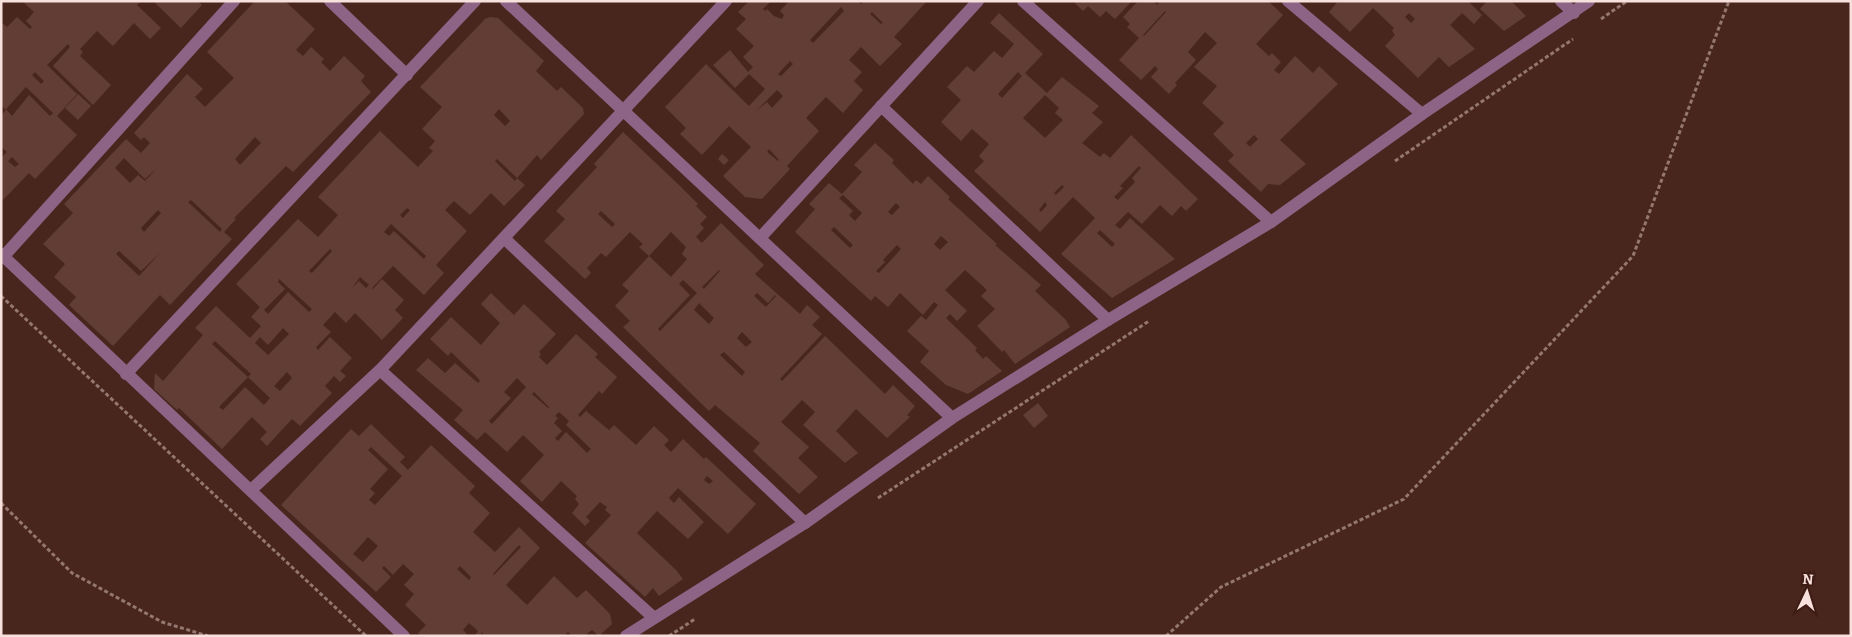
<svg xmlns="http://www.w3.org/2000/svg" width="1852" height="637" font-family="Bitter,serif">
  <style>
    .building { fill: #613d35; fill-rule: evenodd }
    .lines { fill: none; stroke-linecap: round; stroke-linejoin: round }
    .path { stroke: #947770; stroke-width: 3; stroke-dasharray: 4 2.5; stroke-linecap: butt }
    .minor { stroke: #8d6485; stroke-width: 12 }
  </style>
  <rect width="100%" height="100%" fill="#48261e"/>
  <g class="building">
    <path d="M22 1H141L137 5 161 28 150 39 134 23 113 46 97 31 80 49 83 52 80 56 111 85 93 105 53 66 70 47 68 44 47 65 77 94 57 116 77 135 35 179 29 173 1 202V158L7 152 1 147V115L6 110 1 105V22L7 27 17 17 30 29 32 27 26 21 34 12ZM35 72 44 81 41 84 32 75ZM26 87 53 113 50 116 29 95 12 116 6 109ZM12 157 19 164 15 167 8 161Z"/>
    <polygon points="153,1 198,1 202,5 181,28"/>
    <path d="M255 1H285L315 29 296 50 303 56 311 47 324 59 321 62 330 71 344 56 365 76 361 81 371 92 293 172 286 166 234 218 236 219 224 232 232 239 170 305 160 295 113 346 69 305 76 297 54 277 65 264 43 244 73 213 64 204 126 139 141 153 150 143 144 137 141 140 134 133 187 74 203 89 195 97 205 107 234 78 207 52ZM255 137 261 143 240 165 235 159ZM124 158 145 179 157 168 145 181 138 175 130 183 115 168ZM191 200 222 229 220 232 188 202ZM158 210 161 213 144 232 141 228ZM119 251 141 271 160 253 139 276 116 254Z"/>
    <path d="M749 1H771L763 9 765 11 767 9 774 16 782 19 784 15 780 11 789 1H858L861 4 864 1H927L894 37 902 44 880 66 861 47 849 60 862 72 854 81 863 90 843 113 826 97 806 118 819 131 787 166 790 169 762 199 745 197 723 176 751 147 729 126 702 155 680 134 686 128 665 107 706 64 749 106 765 89 749 74 735 88 713 65 730 50 748 72 753 67 743 57 754 46 736 29 746 19 738 12ZM841 7 844 11 813 43 810 40ZM872 12 883 23 881 24 870 14ZM790 61 793 64 781 76 778 74ZM777 90 783 96 772 108 767 102 755 112ZM769 149 779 160 778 161 767 152Z"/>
    <polygon points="1073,1 1132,1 1115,19 1106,11 1100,17 1088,6 1083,11"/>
    <path d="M1138 1H1153L1157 5 1160 1H1268L1283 15 1256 44 1269 56 1272 53 1281 62 1274 70 1279 74 1295 56 1313 73 1319 66 1338 84 1280 140 1306 164 1280 185 1268 184 1261 192 1228 161 1234 155 1213 134 1224 123 1202 103 1217 86 1194 67 1217 43 1205 32 1188 52 1196 60 1175 83 1177 85 1169 94 1151 77 1158 69 1155 66 1141 80 1119 60 1139 38 1127 27 1130 24 1123 17ZM1165 11 1166 12 1144 36 1143 35ZM1254 135 1258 139 1250 147 1246 143Z"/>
    <path d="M1338 1H1468L1482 15 1474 24 1462 13 1450 25 1475 49 1449 67 1439 57 1418 78 1385 46 1395 35 1392 31 1394 28 1373 8 1350 32 1329 12ZM1409 13 1415 19 1411 23 1405 17Z"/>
    <polygon points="1487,1 1511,1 1526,16 1504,31 1480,9"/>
    <path d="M999 13 1043 54 1025 73 1047 93 1062 77 1099 106 1092 113 1103 122 1082 143 1100 157 1104 153 1110 158 1131 135 1198 199 1186 211 1181 206 1172 216 1160 205 1142 224 1128 212 1115 225 1120 229 1130 218 1175 259 1112 298 1061 254 1095 218 1073 197 1040 232 974 171 984 161 979 156 989 144 972 129 961 141 941 122 961 100 947 87 967 66 974 72 994 51 1002 58 1014 44 990 23ZM1018 72 1022 76 1002 98 998 94ZM1045 95 1059 108 1055 113 1063 120 1045 138 1023 118ZM1139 166 1141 168 1132 178 1135 182 1118 200 1114 197 1123 188 1120 186ZM1062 185 1064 187 1056 195 1054 193ZM1045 202 1047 205 1041 212 1039 210ZM1100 230 1115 244 1112 247 1097 233Z"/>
    <path d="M490 17 498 18 544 61 536 71 557 91 561 87 583 108 584 114 541 160 537 155 517 178 497 159 495 161 515 181 517 178 525 185 504 206 491 193 470 215 454 201 445 210 467 231 436 265 444 273 424 295 393 266 372 288 373 289 382 279 404 300 395 310 403 318 382 340 355 313 346 323 335 312 323 325 331 332 316 347 318 350 330 337 352 358 340 371 346 376 340 382 334 376 325 386 332 393 300 426 292 419 267 446 260 439 267 432 252 417 222 449 179 408 177 410 154 389 155 373 163 381 203 335 195 328 216 306 250 338 261 326 251 317 260 307 236 284 298 219 318 237 338 215 318 197 380 131 418 167 433 151 429 148 435 141 422 129 442 107 420 87 485 19ZM499 109 510 121 505 126 494 115ZM407 208 410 210 403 218 400 215ZM391 224 426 256 424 259 394 231 389 236 384 232ZM330 249 332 251 312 273 309 271ZM360 277 369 285 366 288 359 281 352 288ZM279 279 312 309 309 312 288 292 268 314 264 310 285 289 278 282ZM283 328 289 334 268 355 255 343 260 337 268 345ZM215 341 251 374 248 377 212 344ZM287 372 292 378 280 391 274 386ZM248 377 270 398 264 405 245 387 223 410 219 407Z"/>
    <polygon points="78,94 91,106 78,120 65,108"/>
    <path d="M623 132 677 183 698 204 696 206 707 217 700 224 704 228 696 237 702 243 721 223 764 265 755 274 800 314 807 305 820 317 812 325 822 334 780 379 782 381 825 336 885 394 893 385 915 406 907 415 910 417 887 438 856 409 836 431 858 453 845 463 803 425 815 412 802 400 781 422 809 447 798 458 818 477 799 494 753 451 760 443 715 405 709 411 623 327 630 321 615 306 629 291 622 285 649 256 671 277 687 259 682 254 686 247 671 232 649 256 639 247 643 244 630 232 606 257 601 253 587 268 591 273 585 279 544 241 565 219 556 211 597 167 594 164ZM601 211 615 224 612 227 598 214ZM719 270 720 271 704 289 702 287ZM683 280 697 293 660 331 658 329 690 295 679 284ZM757 293 768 303 775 295 776 296 766 307 754 296ZM699 303 714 318 709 324 694 310ZM742 332 752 342 746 347 737 338ZM724 352 745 372 742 376 720 355Z"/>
    <path d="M875 143 894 160 892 163 913 184 916 180 921 184 928 176 950 197 948 199 997 244 995 245 1041 285 1035 291 1065 319 1070 327 1015 364 1004 350 1002 352 977 326 995 309 981 296 987 290 965 270 945 290 967 311 957 321 950 314 946 318 977 348 975 350 983 359 986 356 1002 371 968 394 946 385 920 362 929 351 907 331 921 316 926 320 938 305 934 302 923 315 900 293 888 307 875 296 871 301 795 232 815 209 809 204 829 183 842 194 862 172 854 165ZM843 195 862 213 855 221 849 215 853 211 839 198ZM896 203 900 207 892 215 888 212ZM834 227 853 245 850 248 831 230ZM941 236 948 242 940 250 934 244ZM897 245 901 249 879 273 876 271 885 262 883 260Z"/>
    <polygon points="722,154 729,160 724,165 718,159"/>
    <path d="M491 293 514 315 524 304 556 334 539 352 541 354 539 357 547 365 576 334 598 354 595 357 617 377 602 394 599 391 578 415 580 417 586 411 609 430 614 425 636 445 654 426 669 440 664 445 671 452 683 439 704 459 706 457 756 504 728 534 678 488 669 498 674 503 679 497 704 522 688 539 657 511 637 533 676 570 683 579 659 596 653 588 645 597 585 543 611 515 605 510 607 507 600 502 586 517 590 521 585 526 572 513 579 504 575 499 577 496 561 481 542 502 520 481 544 455 523 435 507 452 485 432 477 440 454 420 463 410 416 370 428 358 445 373 455 363 478 383 480 381 478 378 451 352 448 356 430 339 451 317 481 345 500 323 481 304ZM517 378 526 387 492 424 489 421 511 398 504 392ZM534 392 549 407 548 408 532 394ZM559 412 569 421 566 425 591 449 587 453 566 432 558 441 555 438 562 431 554 423 558 418 555 416ZM707 476 713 481 709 484 704 480Z"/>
    <polygon points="1038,403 1048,416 1034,428 1023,415"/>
    <path d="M371 424 405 457 400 462 408 470 431 445 475 486 469 493 490 513 473 532 495 552 519 527 540 548 506 585 527 605 554 576 577 598 586 590 610 614 612 624 599 636 592 630 584 636H572L568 632 564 636H485L481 632 482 636H474L478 631 469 623 463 630 469 636H421L418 633 426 625 405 605 414 594 404 585 414 574 403 564 393 575 384 566 382 568 391 577 376 592 281 505 351 429 359 436ZM371 447 402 476 375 505 369 500 375 493 370 489 388 469 368 450ZM368 537 378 546 363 562 353 554ZM519 545 521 547 494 575 493 574ZM460 566 471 577 469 580 457 569Z"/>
  </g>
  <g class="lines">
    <g class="path">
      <polyline points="1601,19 1627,1"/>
      <polyline points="1395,161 1573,39"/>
      <polyline points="1,296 366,636"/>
      <polyline points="878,498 1149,321"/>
      <polyline points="1,503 72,573 162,622 208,636"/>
      <polyline points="669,636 695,619"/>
      <polyline points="1166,636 1221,587 1404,499 1633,256 1729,1"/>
    </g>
    <g class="minor">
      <polyline points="330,1 407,75"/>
      <polyline points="506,1 952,418"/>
      <polyline points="1023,1 1271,222"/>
      <polyline points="1288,1 1422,114"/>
      <polyline points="1561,1 1574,13"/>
      <polyline points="881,106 1108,320"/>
      <polyline points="504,238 805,523"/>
      <polyline points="760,238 978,1"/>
      <polyline points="1,254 404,636"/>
      <polyline points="4,256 234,1"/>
      <polyline points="380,370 653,617"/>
      <polyline points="126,374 475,1"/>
      <polyline points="251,490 380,370 726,1"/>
      <polyline points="626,636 805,523 952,418 1108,320 1271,222 1422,114 1589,1"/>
    </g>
  </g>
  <rect width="1852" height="637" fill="none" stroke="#f8e1dc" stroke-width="5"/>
  <g transform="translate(1807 592) rotate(4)" stroke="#3d1c15" stroke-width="4" paint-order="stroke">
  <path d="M0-4L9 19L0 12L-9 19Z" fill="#f8e1dc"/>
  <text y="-8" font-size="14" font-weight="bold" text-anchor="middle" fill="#f8e1dc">N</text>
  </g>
</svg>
